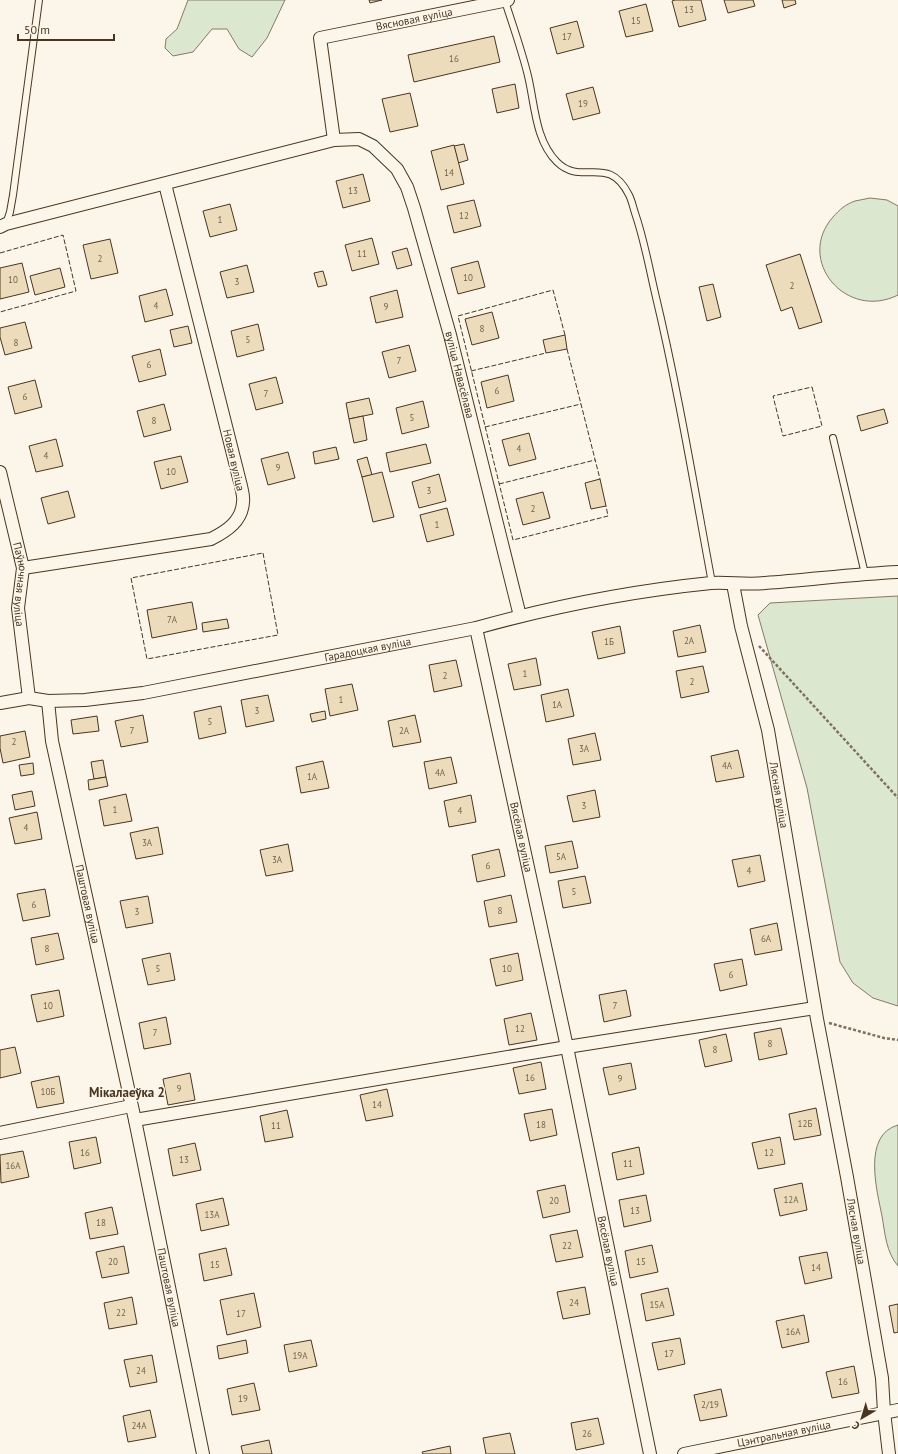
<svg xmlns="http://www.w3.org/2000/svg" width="898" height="1454" font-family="'PT Sans',sans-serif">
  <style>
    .green { fill: #dce7d0; stroke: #887966 }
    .building { fill: #ecdcbc; stroke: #4a3520 }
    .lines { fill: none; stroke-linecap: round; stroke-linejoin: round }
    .lane-casing { stroke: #4a3520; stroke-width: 8 }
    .street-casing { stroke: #4a3520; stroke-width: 14 }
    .path { stroke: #7f6f5c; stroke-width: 2.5; stroke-dasharray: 3 2; stroke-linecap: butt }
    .lane { stroke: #fbf6e9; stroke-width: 6 }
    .street { stroke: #fbf6e9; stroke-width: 12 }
    .fence { stroke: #4a3520; stroke-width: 1; stroke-dasharray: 5 2; stroke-linecap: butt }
    .labels { text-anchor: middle; stroke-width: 3; stroke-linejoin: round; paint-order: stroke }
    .number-label { font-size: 9px; fill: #725f47 }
    .street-label { font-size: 11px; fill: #4a3520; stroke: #fbf6e9 }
    .quarter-label { font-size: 13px; font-weight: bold; fill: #4a3520; stroke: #fbf6e9 }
  </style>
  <rect width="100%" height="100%" fill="#fbf6e9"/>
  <g class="green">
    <polygon points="188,0 285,0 267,38 252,57 239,49 227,29 212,29 193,52 173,56 165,48 166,39 177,29"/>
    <path d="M870 198 887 200 898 206V295C846 321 795 260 833 217 839 210 846 204 855 201 860 200 865 199 870 198Z"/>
    <polygon points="898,596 898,1006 873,998 853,983 840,962 807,788 758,615 770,603"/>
    <path d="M898 1125V1266C886 1252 885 1233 882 1216 877 1191 862 1135 898 1125Z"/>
  </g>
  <g class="building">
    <polygon points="369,0 382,0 370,3"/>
    <polygon points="675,0 701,0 706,20 679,27 672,1"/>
    <polygon points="724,0 753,0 755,6 728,13"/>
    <polygon points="782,0 795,0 796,4 784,8"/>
    <polygon points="646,4 653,31 626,37 619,11"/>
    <polygon points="577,21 584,47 557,54 550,28"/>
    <polygon points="494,36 500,62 414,82 408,55"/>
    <polygon points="515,84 519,108 497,113 492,89"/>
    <polygon points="593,87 600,113 573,120 566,94"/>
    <polygon points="410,93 418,126 390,132 382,99"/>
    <polygon points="464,144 468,160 458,163 454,146"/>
    <polygon points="454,145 464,184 441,190 431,151"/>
    <polygon points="363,174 370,201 343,208 336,181"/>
    <polygon points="474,200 481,226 454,233 447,206"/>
    <polygon points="230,204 237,230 210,237 203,211"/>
    <polygon points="372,238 379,264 352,271 345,245"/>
    <polygon points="110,239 118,273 91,279 83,245"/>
    <polygon points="407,248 412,265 397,269 392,252"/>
    <polygon points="800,254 822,322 799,329 792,307 781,311 766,265"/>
    <polygon points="478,261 485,287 458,294 451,268"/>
    <polygon points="22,263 29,292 0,299 0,268"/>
    <polygon points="247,265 254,292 227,298 220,272"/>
    <polygon points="60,268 65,287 35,295 30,276"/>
    <polygon points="323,271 327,285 318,287 314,273"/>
    <polygon points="713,284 721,317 707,321 699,287"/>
    <polygon points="166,289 173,315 145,322 139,296"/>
    <polygon points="397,290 403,317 376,323 370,297"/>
    <polygon points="492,312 499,338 472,345 465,319"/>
    <polygon points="25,322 32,348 5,355 0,337 0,328"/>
    <polygon points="258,324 264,350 237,357 231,331"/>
    <polygon points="188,326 192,343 174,347 170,330"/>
    <polygon points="565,335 567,349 546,353 543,340"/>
    <polygon points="409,345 416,371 389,378 382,352"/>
    <polygon points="160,349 166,375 139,382 132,356"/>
    <polygon points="508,375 514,401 487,408 481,382"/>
    <polygon points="276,377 283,403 256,410 249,384"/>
    <polygon points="35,380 42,407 15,414 8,387"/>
    <polygon points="369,398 373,414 349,419 346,403"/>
    <polygon points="423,401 429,427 402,434 396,408"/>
    <polygon points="164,404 171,430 144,437 137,411"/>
    <polygon points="884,409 888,423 861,431 857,416"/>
    <polygon points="363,416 367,440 354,443 349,419"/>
    <polygon points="529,433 536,459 509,466 502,440"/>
    <polygon points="56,439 63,466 36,472 29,446"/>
    <polygon points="426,444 431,463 390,472 386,453"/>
    <polygon points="336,447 339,459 315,464 313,452"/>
    <polygon points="288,452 295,478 268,485 261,459"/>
    <polygon points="181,456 188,482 161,489 154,462"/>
    <polygon points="367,457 372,475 362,477 357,460"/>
    <polygon points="382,472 394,517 373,522 362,477"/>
    <polygon points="439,474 446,501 419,508 412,482"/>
    <polygon points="600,479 606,506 591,509 585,483"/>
    <polygon points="68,491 75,517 48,524 41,498"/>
    <polygon points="543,492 550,518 523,525 516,499"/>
    <polygon points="447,508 454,535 427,542 420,515"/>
    <polygon points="192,602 197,629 152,638 147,610"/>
    <polygon points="227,619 229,628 203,632 202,623"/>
    <polygon points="700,625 706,652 678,657 673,631"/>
    <polygon points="620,626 625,653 598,659 592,632"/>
    <polygon points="536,658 541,685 514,690 508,664"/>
    <polygon points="456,660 462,686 434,692 429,665"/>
    <polygon points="703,666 709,692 681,698 676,671"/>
    <polygon points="352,684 358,710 330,716 325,689"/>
    <polygon points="568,689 574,716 546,722 541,695"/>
    <polygon points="268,695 274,721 246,727 241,700"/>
    <polygon points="221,706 226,733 199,739 194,712"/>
    <polygon points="325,711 326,719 312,722 310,714"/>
    <polygon points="143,715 148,742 121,747 115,721"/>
    <polygon points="415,715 421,742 393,747 388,721"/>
    <polygon points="97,716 99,731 73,734 71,720"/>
    <polygon points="25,731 30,757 3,763 0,748 0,736"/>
    <polygon points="595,733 601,760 573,765 568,739"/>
    <polygon points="738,750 744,777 716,782 711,756"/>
    <polygon points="451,757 457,783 429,789 424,762"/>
    <polygon points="103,760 106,777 94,779 91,762"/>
    <polygon points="323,761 329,788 301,793 296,767"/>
    <polygon points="33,763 34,774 21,776 19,765"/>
    <polygon points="106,777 108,786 89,790 88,780"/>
    <polygon points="595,790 600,817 573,822 567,796"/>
    <polygon points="32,791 35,806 15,810 12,795"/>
    <polygon points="126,794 132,821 104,826 99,800"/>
    <polygon points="471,795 476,822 449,827 444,801"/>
    <polygon points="37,812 42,839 15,844 9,818"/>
    <polygon points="158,827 163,854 136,859 130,833"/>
    <polygon points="572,841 578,868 550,873 545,846"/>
    <polygon points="288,844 293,871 266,876 260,850"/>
    <polygon points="499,849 505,876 477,882 472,855"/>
    <polygon points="760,855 765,881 738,887 732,860"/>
    <polygon points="585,876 591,903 563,908 558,881"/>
    <polygon points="45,889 50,916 23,921 17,894"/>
    <polygon points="511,895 517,922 489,927 484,901"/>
    <polygon points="148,896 153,923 126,928 120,901"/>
    <polygon points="777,923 782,950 755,955 750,929"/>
    <polygon points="58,933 64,959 36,965 31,938"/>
    <polygon points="170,953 175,980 148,985 142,959"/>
    <polygon points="518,953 523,980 496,986 490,959"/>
    <polygon points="742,959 747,985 720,991 714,964"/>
    <polygon points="59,990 64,1016 37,1022 31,995"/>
    <polygon points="626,990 631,1016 604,1022 599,995"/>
    <polygon points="531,1013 537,1040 509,1045 504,1019"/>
    <polygon points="166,1017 171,1044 144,1049 139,1023"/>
    <polygon points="781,1028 787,1054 759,1060 754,1033"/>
    <polygon points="726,1034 732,1061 705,1067 699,1040"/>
    <polygon points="15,1047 21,1073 0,1078 0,1050"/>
    <polygon points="541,1062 546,1089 519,1094 513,1068"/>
    <polygon points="631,1063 636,1089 609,1095 603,1068"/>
    <polygon points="190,1073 195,1100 168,1105 163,1079"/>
    <polygon points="59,1076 64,1103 37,1108 31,1082"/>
    <polygon points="387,1089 393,1116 366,1121 360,1095"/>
    <polygon points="816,1108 821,1135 794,1140 789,1114"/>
    <polygon points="552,1109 557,1135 530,1141 524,1114"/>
    <polygon points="287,1110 293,1137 265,1142 260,1116"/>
    <polygon points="96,1137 101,1163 74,1169 69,1142"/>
    <polygon points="780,1137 785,1164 758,1169 752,1143"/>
    <polygon points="195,1143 201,1170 173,1176 168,1149"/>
    <polygon points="639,1147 644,1174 617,1180 612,1153"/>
    <polygon points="23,1151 29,1177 1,1183 0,1155"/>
    <polygon points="802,1183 807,1210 780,1216 774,1189"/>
    <polygon points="565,1185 570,1212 543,1218 537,1191"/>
    <polygon points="646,1195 651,1221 624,1227 619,1200"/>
    <polygon points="223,1198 229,1225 201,1231 196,1204"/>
    <polygon points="112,1207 118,1234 90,1239 85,1213"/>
    <polygon points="577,1230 583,1257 556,1262 550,1235"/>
    <polygon points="652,1245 658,1272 630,1278 625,1251"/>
    <polygon points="124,1246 129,1273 102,1278 96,1252"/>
    <polygon points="226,1248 232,1275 204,1281 199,1254"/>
    <polygon points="827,1252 832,1278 805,1284 799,1257"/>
    <polygon points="585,1287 590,1314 563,1319 557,1292"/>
    <polygon points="668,1288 674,1315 646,1321 641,1294"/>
    <polygon points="254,1293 261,1327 227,1335 220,1300"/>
    <polygon points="132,1297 137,1324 109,1329 104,1303"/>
    <polygon points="898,1304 898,1332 894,1333 889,1306"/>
    <polygon points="804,1315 809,1342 782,1348 776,1321"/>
    <polygon points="680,1338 685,1364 658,1370 652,1343"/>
    <polygon points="246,1340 248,1353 219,1359 217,1346"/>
    <polygon points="311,1340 317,1366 289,1372 284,1345"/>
    <polygon points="152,1355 157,1382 130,1387 124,1360"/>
    <polygon points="854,1366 859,1393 832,1398 826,1372"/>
    <polygon points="254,1383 260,1410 232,1415 227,1389"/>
    <polygon points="721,1389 727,1416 700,1421 694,1395"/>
    <polygon points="150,1410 156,1437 128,1442 123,1416"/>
    <polygon points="598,1418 604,1444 576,1450 571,1423"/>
    <polygon points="510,1433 515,1454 486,1454 483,1438"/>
    <polygon points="269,1440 272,1454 243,1454 241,1446"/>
    <polygon points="450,1446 451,1454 423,1454 422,1452"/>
  </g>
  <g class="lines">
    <defs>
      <g id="lane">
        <path d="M505 1C513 26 522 51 528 76 535 105 535 140 557 162 582 187 608 153 629 195 632 201 633 207 635 213 644 239 649 267 655 293 678 389 694 486 712 583"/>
        <polyline points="6,224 10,212 13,195 39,0"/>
        <polyline points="833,438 865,574"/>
      </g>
      <g id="street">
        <path id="s1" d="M334 140 320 38 508 0"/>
        <path id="s2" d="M0 227 6 224 334 140 359 139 373 146 397 169 407 187 414 208 450 335 520 616"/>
        <path id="s3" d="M0 472 23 568 18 608 29 698"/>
        <path d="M23 568 211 539C227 531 242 521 243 502 244 497 242 491 241 486L165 184"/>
        <path id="s4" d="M733 584 741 626 768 730 817 1019 847 1177 882 1378 884 1412 889 1454"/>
        <path id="s5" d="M476 628 567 1047 650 1454"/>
        <path id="s6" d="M48 701 52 741 135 1120 203 1454"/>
        <path id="s7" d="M0 703 29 698 48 701 85 700 143 693 476 628C551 607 632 591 711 583 729 582 747 585 765 583 809 580 854 574 898 572"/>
        <polyline points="135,1120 567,1047 815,1008"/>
        <polyline points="0,1133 131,1106"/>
        <path id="s8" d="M684 1454 898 1410"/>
      </g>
    </defs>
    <use href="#lane" class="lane-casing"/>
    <use href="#street" class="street-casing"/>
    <g class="path">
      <polyline points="759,646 898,798"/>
      <polyline points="829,1023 884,1038 898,1040"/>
    </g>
    <use href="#lane" class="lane"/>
    <use href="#street" class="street"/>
    <g class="fence">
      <polyline points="0,253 63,235 76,291 0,312"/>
      <polyline points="565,335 553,290 458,316 513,540 608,516 606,506"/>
      <polyline points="567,349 600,479"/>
      <polyline points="471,371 546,353"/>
      <polygon points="812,387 822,426 783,436 773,396"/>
      <polyline points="485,427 581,404"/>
      <polyline points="499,484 595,460"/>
      <polygon points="263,553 278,635 147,659 131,578"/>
    </g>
  </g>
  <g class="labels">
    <g class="number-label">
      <text x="689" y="13">13</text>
      <text x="636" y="24">15</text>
      <text x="567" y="40">17</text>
      <text x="454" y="62">16</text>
      <text x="583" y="107">19</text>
      <text x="449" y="176">14</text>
      <text x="353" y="194">13</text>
      <text x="464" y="219">12</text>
      <text x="220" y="223">1</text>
      <text x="362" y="257">11</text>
      <text x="100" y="262">2</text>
      <text x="468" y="281">10</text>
      <text x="13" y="283">10</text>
      <text x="237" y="285">3</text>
      <text x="792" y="289">2</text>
      <text x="156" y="309">4</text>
      <text x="386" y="310">9</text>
      <text x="482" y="332">8</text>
      <text x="248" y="343">5</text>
      <text x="16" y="346">8</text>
      <text x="399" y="364">7</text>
      <text x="149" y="368">6</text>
      <text x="497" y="394">6</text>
      <text x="266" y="397">7</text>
      <text x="25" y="400">6</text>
      <text x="412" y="421">5</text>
      <text x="154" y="424">8</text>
      <text x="519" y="452">4</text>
      <text x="46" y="459">4</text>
      <text x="278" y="471">9</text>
      <text x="171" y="475">10</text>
      <text x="429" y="494">3</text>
      <text x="533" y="512">2</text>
      <text x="437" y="528">1</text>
      <text x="172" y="623">7А</text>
      <text x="689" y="644">2А</text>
      <text x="609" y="645">1Б</text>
      <text x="525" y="677">1</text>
      <text x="445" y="679">2</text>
      <text x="692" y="685">2</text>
      <text x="341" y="703">1</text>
      <text x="557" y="708">1А</text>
      <text x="257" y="714">3</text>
      <text x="210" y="725">5</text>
      <text x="132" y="734">7</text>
      <text x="404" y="734">2А</text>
      <text x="14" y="745">2</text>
      <text x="584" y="752">3А</text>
      <text x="727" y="769">4А</text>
      <text x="440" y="776">4А</text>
      <text x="312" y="780">1А</text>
      <text x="584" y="809">3</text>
      <text x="115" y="813">1</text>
      <text x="460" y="814">4</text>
      <text x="26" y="831">4</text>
      <text x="147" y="846">3А</text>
      <text x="561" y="860">5А</text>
      <text x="277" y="863">3А</text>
      <text x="488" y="869">6</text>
      <text x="749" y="874">4</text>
      <text x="574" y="895">5</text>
      <text x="34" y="908">6</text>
      <text x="500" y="914">8</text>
      <text x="137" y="915">3</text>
      <text x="766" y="942">6А</text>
      <text x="47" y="952">8</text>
      <text x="158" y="972">5</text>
      <text x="507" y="972">10</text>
      <text x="731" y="978">6</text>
      <text x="48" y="1009">10</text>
      <text x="615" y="1009">7</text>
      <text x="520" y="1032">12</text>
      <text x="155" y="1036">7</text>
      <text x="770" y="1047">8</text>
      <text x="715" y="1053">8</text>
      <text x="530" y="1081">16</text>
      <text x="620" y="1082">9</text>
      <text x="179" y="1092">9</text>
      <text x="48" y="1095">10Б</text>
      <text x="377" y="1108">14</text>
      <text x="805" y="1127">12Б</text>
      <text x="541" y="1128">18</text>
      <text x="276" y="1129">11</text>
      <text x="85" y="1156">16</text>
      <text x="769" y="1156">12</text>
      <text x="184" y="1163">13</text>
      <text x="628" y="1167">11</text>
      <text x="13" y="1169">16А</text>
      <text x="791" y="1203">12А</text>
      <text x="554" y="1204">20</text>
      <text x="635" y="1214">13</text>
      <text x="212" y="1218">13А</text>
      <text x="101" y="1226">18</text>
      <text x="567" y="1249">22</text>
      <text x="113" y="1265">20</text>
      <text x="641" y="1265">15</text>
      <text x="215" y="1268">15</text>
      <text x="816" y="1271">14</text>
      <text x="574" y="1306">24</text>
      <text x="657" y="1308">15А</text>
      <text x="121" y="1316">22</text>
      <text x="241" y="1317">17</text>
      <text x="793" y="1335">16А</text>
      <text x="669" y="1357">17</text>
      <text x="300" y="1359">19А</text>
      <text x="141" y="1374">24</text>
      <text x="843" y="1385">16</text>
      <text x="243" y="1402">19</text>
      <text x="710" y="1408">2/19</text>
      <text x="139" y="1429">24А</text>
      <text x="587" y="1437">26</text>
    </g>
    <g class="street-label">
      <text dy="4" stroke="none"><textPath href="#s1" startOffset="199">Вясновая вуліца</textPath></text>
      <text dy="4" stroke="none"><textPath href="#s2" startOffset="635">вуліца Навасёлава</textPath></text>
      <text transform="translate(234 460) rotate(77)" y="4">Новая вуліца</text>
      <text dy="4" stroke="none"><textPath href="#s3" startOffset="115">Паўночная вуліца</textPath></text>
      <text dy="4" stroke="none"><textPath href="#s7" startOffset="373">Гарадоцкая вуліца</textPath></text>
      <text dy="4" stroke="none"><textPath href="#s4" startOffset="216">Лясная вуліца</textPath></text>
      <text dy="4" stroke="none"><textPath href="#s5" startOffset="214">Вясёлая вуліца</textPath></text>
      <text dy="4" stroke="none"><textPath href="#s6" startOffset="207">Паштовая вуліца</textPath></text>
      <text dy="4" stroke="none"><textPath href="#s4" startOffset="659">Лясная вуліца</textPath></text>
      <text dy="4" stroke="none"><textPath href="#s5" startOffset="637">Вясёлая вуліца</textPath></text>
      <text dy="4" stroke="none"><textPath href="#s6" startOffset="599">Паштовая вуліца</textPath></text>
      <text dy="4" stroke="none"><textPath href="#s8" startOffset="102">Цэнтральная вуліца</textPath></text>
    </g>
    <g class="quarter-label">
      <text x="127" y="1097">Мікалаеўка 2</text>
    </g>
  </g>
  <g transform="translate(862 1418) rotate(218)" stroke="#fbf6e9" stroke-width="3" paint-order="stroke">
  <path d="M0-3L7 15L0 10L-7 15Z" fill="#4a3520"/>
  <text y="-6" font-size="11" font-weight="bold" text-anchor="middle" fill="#4a3520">С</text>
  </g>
  <path d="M18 34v6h96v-6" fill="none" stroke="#4a3520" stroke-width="2"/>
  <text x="24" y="34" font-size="12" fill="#4a3520" stroke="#fbf6e9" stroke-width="3" paint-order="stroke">50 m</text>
</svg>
